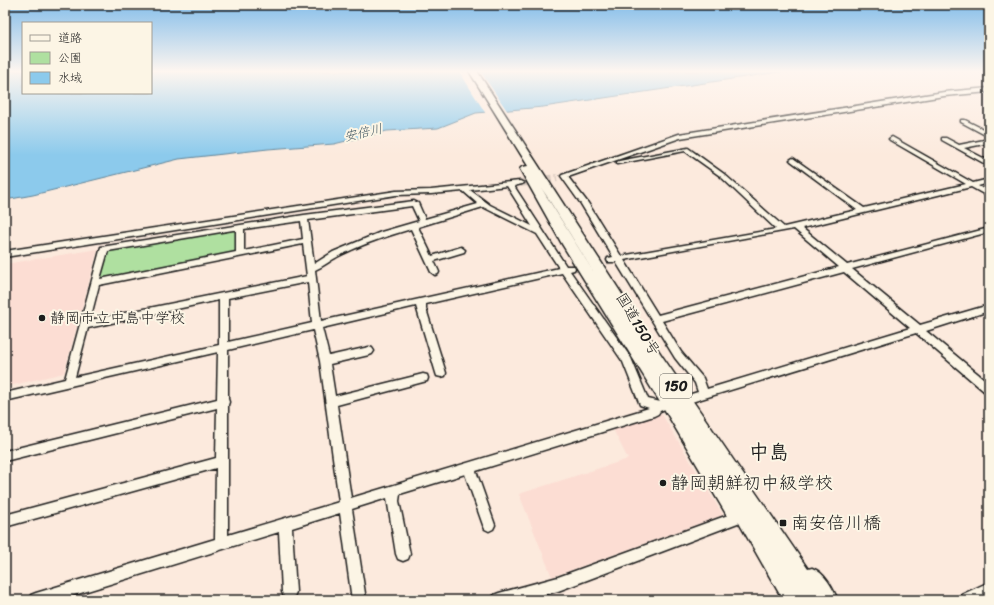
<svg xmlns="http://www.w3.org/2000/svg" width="994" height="605" font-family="Sriracha,'Klee One',sans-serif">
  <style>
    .built { fill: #fcddd3 }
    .green { fill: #afe0a0; stroke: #667e5e }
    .water { fill: #8ccaec; stroke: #5f8499 }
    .pier { fill: #fceadd }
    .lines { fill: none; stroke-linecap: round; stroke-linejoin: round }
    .minor-tunnel { stroke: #dacbc0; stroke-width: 8; stroke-dasharray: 8 4; stroke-linecap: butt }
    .minor-casing { stroke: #1c1c1c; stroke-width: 3 }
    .trunk-casing { stroke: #1c1c1c; stroke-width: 3 }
    .minor { fill: #fcf5e5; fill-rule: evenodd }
    .trunk { fill: #fcf5e5; fill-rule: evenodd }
    .poi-dot { fill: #1c1c1c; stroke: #fcf5e5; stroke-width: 1.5 }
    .labels { text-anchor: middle; stroke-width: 4; stroke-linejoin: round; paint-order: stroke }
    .far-water-label { font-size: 13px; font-style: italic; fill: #435965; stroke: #fcf5e5 }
    .shield { fill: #fcf5e5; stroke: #5f5d58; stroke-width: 1 }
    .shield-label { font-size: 14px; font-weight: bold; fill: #1c1c1c }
    .poi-label { font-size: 15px; fill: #1c1c1c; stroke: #fcf5e5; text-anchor: start }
    .street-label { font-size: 15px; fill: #1c1c1c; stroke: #fcf5e5 }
    .near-poi-label { font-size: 18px; fill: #1c1c1c; stroke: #fcf5e5; text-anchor: start }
    .near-quarter-label { font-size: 20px; font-weight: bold; fill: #1c1c1c; stroke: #fcf5e5 }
  </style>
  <rect width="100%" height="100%" fill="#fceadd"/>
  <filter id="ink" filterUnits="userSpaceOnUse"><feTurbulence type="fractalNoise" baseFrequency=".025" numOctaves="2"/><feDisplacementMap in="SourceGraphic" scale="8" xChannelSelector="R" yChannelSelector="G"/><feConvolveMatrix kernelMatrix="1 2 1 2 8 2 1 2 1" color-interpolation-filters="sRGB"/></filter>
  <g filter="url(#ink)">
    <g class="built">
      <polygon points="98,249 64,373 5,387 5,264"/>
      <polygon points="661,413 723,515 552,577 519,494 628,459 612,427"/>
    </g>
    <polygon class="green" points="233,229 237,231 237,250 233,253 106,278 101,277 108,252 112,250"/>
    <polygon class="water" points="5,71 23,71 23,93 151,93 151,71 786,71 543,107 476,113 438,128 387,131 334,144 268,149 179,159 33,195 5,200"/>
    <polygon class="pier" points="459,71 480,71 508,112 486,114"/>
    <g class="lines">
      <g class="minor-tunnel">
        <polyline points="520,183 557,178"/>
        <polyline points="571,268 611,260"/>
      </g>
      <defs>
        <g id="minor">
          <path d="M989 88V92L944 96 680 138 568 177 588 203 621 256 776 229 720 176 685 151 617 164V162L619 161 688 148 724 174 784 227 857 210 791 161 790 160 793 158 864 208 966 184 890 140 889 139 892 137 973 183 989 179V183L978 186 989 192V197L971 187 802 228 847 265 989 228V232L852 269 920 325 989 305V311L926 331 989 383V393L985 392 916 333 685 404 681 403 680 400 681 397 698 392 695 383 675 358 616 262H608L607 260 608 258 613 257 581 204 561 176 562 175 679 134 944 92ZM794 229 839 267 658 315 624 260ZM844 272 910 328 707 389 703 378 681 352 662 321Z"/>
          <polygon points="961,120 965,120 989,132 989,137 961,122"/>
          <polygon points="942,138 946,138 959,145 989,139 989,143 964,148 989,161 989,166 942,140"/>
          <path d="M520 181 524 183 522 184 514 186 566 266H574L575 268 574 270 570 271 631 358 648 399 665 403 666 406 665 409 660 411 658 414 654 416 476 471 495 525 493 529 489 531 485 529 483 525 465 474 400 494 399 501 410 554 408 559 403 561 398 559 396 554 387 498 352 509 366 600H352L340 513 292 528 296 592 294 597 289 599 284 597 282 592 279 532 58 600H29L31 595 36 593 215 539 216 468 5 527V515L216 458 217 408 5 461V451L217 399 218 352 5 401V393L65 379 101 247 304 215 414 201 418 203 425 219 478 204 463 191 431 194 396 195 5 257V251L396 191 431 190ZM507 186 532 226 490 205 470 190ZM412 206 419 221 381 232 333 252 314 264 308 220ZM483 207 537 234 559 268 321 321 315 270C324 266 331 260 339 256 362 244 387 236 411 229L431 272 435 275 438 274 439 272 434 261 464 252 465 250 461 247 432 256 418 227ZM301 221 303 239 244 251V229ZM233 230H236V252L100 279 108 251ZM303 244 307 276 90 320 99 285ZM562 273 623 362 640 405 649 408 351 498 337 405 423 382 427 381 428 378 427 375 423 374 335 396 330 364 369 355 372 354 374 351 372 348 369 347 329 356 322 328 416 306 436 373 437 376 441 377 445 376 446 373 426 309V304ZM308 282 312 323 228 342V298ZM219 300V345L75 377 88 328ZM313 330 320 361 339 502 228 535V405L229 402 228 399V350Z"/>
          <polygon points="739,511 743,513 745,517 743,521 558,591 524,600 492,600 494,595 499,593 558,577"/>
          <polygon points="989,582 989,596 981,600 959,600 961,595"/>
        </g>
        <path id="trunk" d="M469 71H477L662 356 808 569 812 568C825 573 832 587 838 600H783L738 521 729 519 663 407 562 244 520 169 522 167 528 166ZM542 189 546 195 599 281Z"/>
      </defs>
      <use href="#minor" class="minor-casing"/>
      <use href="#trunk" class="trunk-casing"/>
      <use href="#minor" class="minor"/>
      <use href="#trunk" class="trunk"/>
    </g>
  </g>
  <linearGradient id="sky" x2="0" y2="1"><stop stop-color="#83bdea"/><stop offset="0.46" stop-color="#fef6f0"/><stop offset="1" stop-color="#fef6f0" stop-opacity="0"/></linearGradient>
  <rect width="994" height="155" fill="url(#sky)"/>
  <g class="poi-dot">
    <circle cx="42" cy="318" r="4"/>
    <circle cx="663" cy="483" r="4"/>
    <rect x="779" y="519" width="8" height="8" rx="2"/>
  </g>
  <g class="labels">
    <g class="far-water-label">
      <text transform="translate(363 132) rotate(-13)" y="5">安倍川</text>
    </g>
    <rect class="shield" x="660" y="374" width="32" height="24" rx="3"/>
    <g class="shield-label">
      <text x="676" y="391">150</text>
    </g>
    <g class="poi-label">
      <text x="50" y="323">静岡市立中島中学校</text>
    </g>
    <g class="street-label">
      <text transform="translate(638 324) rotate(59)" y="5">国道150号</text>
    </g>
    <g class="near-poi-label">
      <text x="671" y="489">静岡朝鮮初中級学校</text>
      <text x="791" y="529">南安倍川橋</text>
    </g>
    <g class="near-quarter-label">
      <text x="769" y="459">中島</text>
    </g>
  </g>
  <rect width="994" height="605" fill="none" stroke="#fcf5e5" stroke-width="20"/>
  <rect x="10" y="10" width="974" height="585" fill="none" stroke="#1c1c1c" stroke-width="1.5" filter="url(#ink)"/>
  <rect x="22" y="22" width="130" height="72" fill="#fcf5e5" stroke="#a29e95"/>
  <rect x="30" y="35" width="20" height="6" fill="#fcf5e5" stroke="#a29e95"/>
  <text x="58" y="42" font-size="12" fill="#1c1c1c">道路</text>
  <rect x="30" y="52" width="20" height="12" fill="#afe0a0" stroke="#a29e95"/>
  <text x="58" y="62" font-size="12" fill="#1c1c1c">公園</text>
  <rect x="30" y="72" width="20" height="12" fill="#8ccaec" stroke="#a29e95"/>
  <text x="58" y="82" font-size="12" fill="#1c1c1c">水域</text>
</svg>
